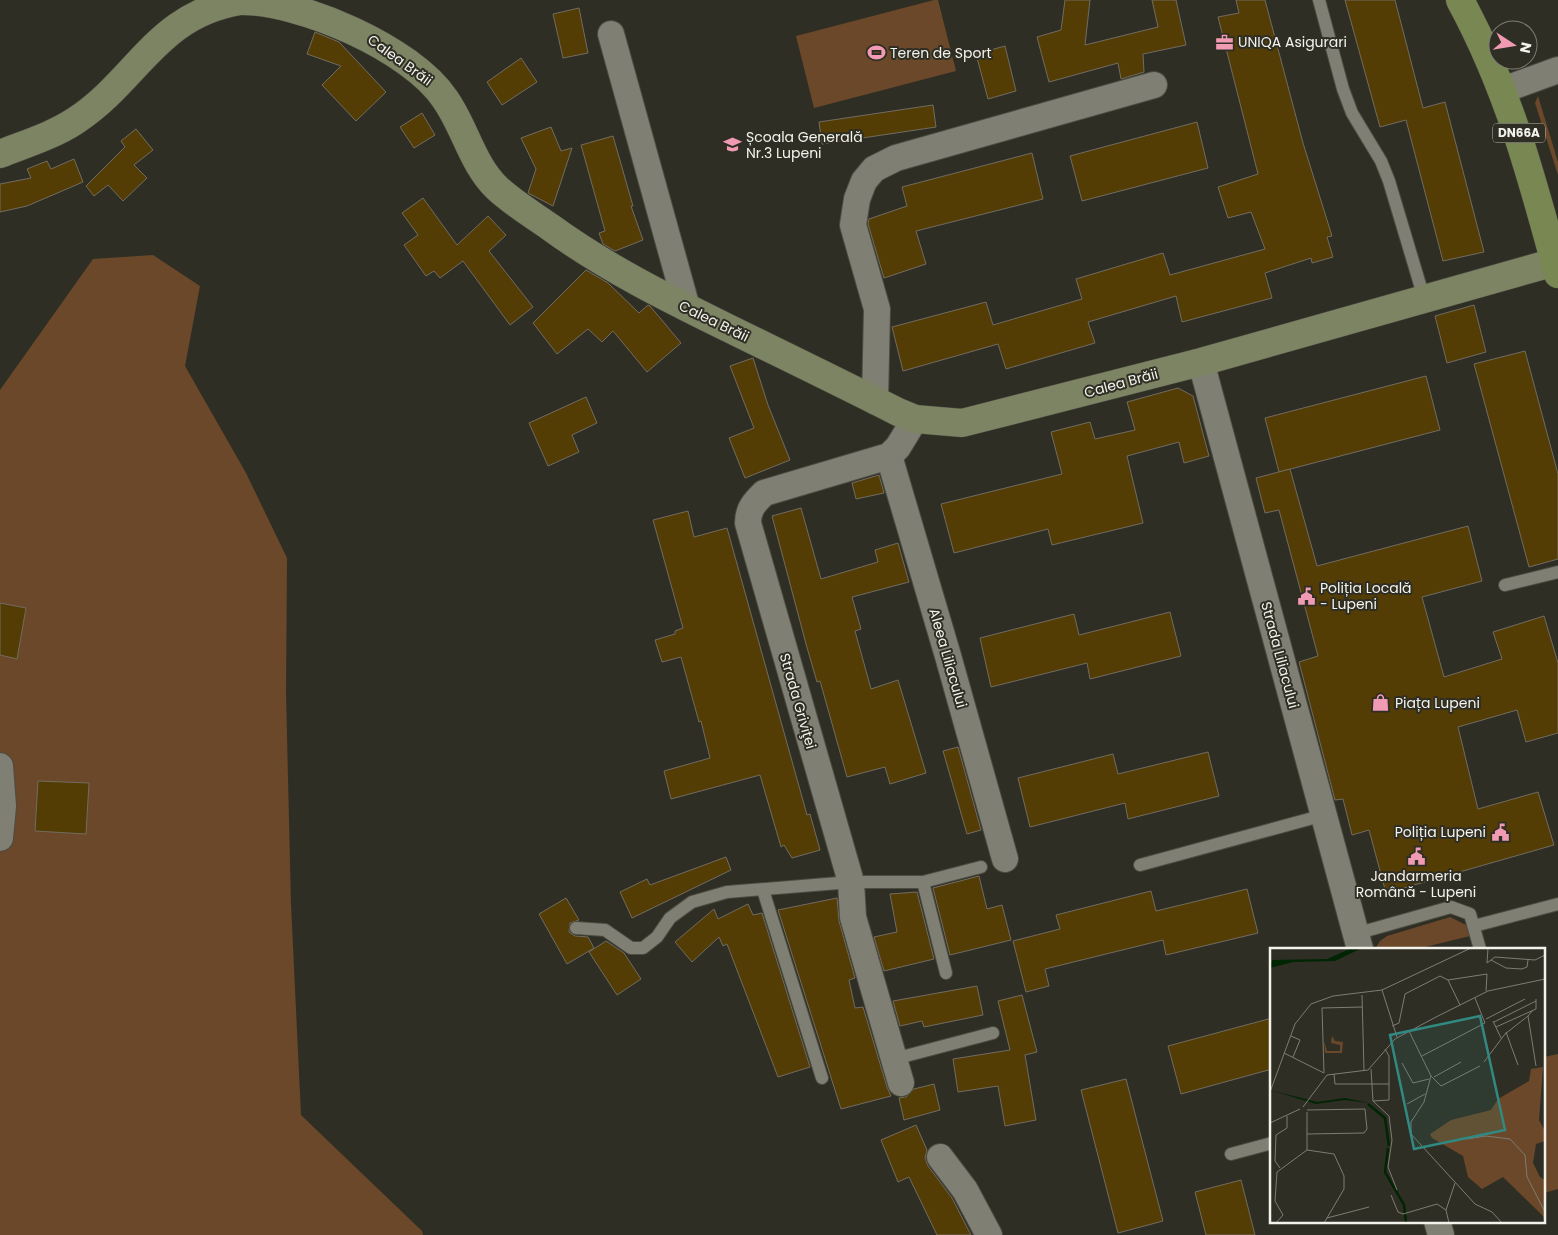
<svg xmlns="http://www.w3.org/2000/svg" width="1558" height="1235" font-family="Poppins,sans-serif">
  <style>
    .green { fill: #6a4829 }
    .building { fill: #543d05; stroke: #716c61 }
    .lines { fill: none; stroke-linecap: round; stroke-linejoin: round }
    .lane-casing { stroke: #4c4c43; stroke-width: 14 }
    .street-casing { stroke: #4c4c43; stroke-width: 28 }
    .secondary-casing { stroke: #4c4c43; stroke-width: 29 }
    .primary-casing { stroke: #4c4c43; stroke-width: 29 }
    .lane { stroke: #7f7f73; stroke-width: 12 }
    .street { stroke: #7f7f73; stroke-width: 26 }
    .secondary { stroke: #7c8463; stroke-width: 28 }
    .primary { stroke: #798853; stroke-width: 28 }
    .labels { text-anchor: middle; stroke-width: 4; stroke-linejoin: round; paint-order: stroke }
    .shield { fill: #2f2e24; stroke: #b8b8b0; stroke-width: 1 }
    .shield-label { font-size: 12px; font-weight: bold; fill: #f3f3ec }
    .poi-label { font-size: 14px; fill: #f3f3ec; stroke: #2f2e24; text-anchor: start }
    .street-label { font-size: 14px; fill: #f3f3ec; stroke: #2f2e24 }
    .inset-river { fill: none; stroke: #002503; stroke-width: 2.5 }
    .inset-road { fill: none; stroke: #7d7d74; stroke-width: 1 }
    .view { fill: #318981; fill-opacity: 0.15; stroke: #318981; stroke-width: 2.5 }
    .inset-edge { fill: none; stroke: #f3f3ec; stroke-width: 2.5 }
  </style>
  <rect width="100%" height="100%" fill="#2f2e24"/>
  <g class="green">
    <polygon points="934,0 938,0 956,71 814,108 796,36"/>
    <polygon points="1538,96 1558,162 1558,175 1535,103"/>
    <polygon points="153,255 200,286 185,366 246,473 287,558 286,693 291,904 301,1115 422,1231 423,1235 0,1235 0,390 93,259"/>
    <polygon points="1450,917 1466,925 1470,936 1417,949 1375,949 1380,941 1387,936"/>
    <polygon points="1558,1054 1558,1189 1544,1193 1546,1159 1544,1057"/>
  </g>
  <g class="building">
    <polygon points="1065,0 1090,0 1085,45 1158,27 1152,0 1176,0 1186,45 1143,54 1144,72 1121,79 1118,63 1049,82 1037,37 1061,30"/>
    <polygon points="1236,0 1265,0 1303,143 1332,236 1327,237 1333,257 1312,263 1311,258 1265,273 1272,298 1182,322 1176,296 1088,322 1095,343 1006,369 998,344 903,371 892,327 986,302 993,325 1082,299 1076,279 1163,253 1170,275 1265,249 1251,212 1228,218 1218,187 1258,174 1218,17 1239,13"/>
    <polygon points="1345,0 1395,0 1423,108 1445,102 1484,252 1443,261 1406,120 1380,127"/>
    <polygon points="579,8 588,53 563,58 553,14"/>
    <polygon points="315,32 339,42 386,92 356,121 322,85 341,66 307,54"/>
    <polygon points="1005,46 1016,91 988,99 976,54"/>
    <polygon points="521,58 537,82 502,105 487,82"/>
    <polygon points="933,105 936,127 822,144 819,122"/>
    <polygon points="422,113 435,135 414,148 400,127"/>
    <polygon points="1197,122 1208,168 1082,201 1070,156"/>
    <polygon points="551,127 561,151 572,148 553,206 528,193 536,169 521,138"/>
    <polygon points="136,129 153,150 134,165 147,178 123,201 108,185 94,196 86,186 125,147 121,141"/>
    <polygon points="613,136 633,206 631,206 643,240 615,251 603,244 599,233 605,231 581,145"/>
    <polygon points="1032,153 1043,199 916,231 926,264 884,278 868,224 869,219 907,206 902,187"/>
    <polygon points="74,159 83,182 27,206 0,212 0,184 31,178 27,169 47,161 51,169"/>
    <polygon points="423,198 457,245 488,216 506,235 489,251 533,307 510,325 463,261 440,278 434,271 426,276 404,245 418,235 402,213"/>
    <polygon points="586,270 608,283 639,313 648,305 650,306 681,343 647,372 613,331 602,342 588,329 557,354 533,323"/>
    <polygon points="1474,305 1486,352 1447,363 1435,316"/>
    <polygon points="1525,351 1558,474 1558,559 1529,567 1474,364"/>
    <polygon points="753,358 768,405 790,460 745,478 729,438 754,428 730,366"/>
    <polygon points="1426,376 1440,430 1279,472 1265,418"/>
    <polygon points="1178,388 1193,396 1209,456 1184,463 1179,442 1127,456 1143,523 1052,545 1048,529 954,553 941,504 1062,474 1051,432 1090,422 1095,439 1135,430 1127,402"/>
    <polygon points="586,397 597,423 572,435 579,452 548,466 529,423"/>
    <polygon points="1290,469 1317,566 1468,526 1482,581 1422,597 1444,677 1502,659 1493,632 1544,616 1558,663 1558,733 1526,742 1517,710 1458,727 1478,809 1538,792 1554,845 1386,893 1369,830 1352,835 1343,799 1335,800 1299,662 1318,656 1279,510 1265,513 1256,478"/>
    <polygon points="879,475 884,493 856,499 852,483"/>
    <polygon points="801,508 821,579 878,562 875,550 898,543 909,582 852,597 861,629 855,631 871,689 898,680 926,773 890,784 885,767 847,777 820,681 817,682 806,644 772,516"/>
    <polygon points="688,511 694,537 727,528 807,815 810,814 820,850 792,858 784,845 781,847 760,775 671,799 664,771 710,758 701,721 699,722 681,657 662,662 655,640 675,634 675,631 683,628 653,520"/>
    <polygon points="0,603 26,608 17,659 0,655"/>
    <polygon points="1170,612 1181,656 1090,679 1087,663 991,687 980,638 1074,614 1079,635"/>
    <polygon points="958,747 981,830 967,834 943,751"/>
    <polygon points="1208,752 1219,796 1128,819 1125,803 1030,827 1018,778 1113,754 1118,774"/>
    <polygon points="38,781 89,783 86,834 35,831"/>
    <polygon points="726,857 731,870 632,918 620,892 647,879 650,885"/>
    <polygon points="979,876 987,909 1002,905 1011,940 950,955 933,888"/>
    <polygon points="1247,889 1258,933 1166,955 1163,940 1045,969 1049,986 1026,992 1013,941 1060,929 1056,915 1151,891 1156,911"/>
    <polygon points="917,892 934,959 884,971 874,937 897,932 890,894"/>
    <polygon points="566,898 579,920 570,923 569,932 575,936 588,937 594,948 567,964 539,914"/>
    <polygon points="837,898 839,921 855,978 849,980 855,1008 863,1007 887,1087 891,1096 841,1109 778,910"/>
    <polygon points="748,904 753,915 762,913 810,1067 778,1077 727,944 723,946 719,937 692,962 675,942 714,909 718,919"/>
    <polygon points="606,941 624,953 641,979 617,995 589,952"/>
    <polygon points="977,986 983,1015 924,1027 922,1021 900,1026 893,1001"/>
    <polygon points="1022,995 1037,1052 1025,1055 1036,1120 1005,1126 998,1086 958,1092 953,1059 1010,1050 998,1001"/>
    <polygon points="1272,1018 1272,1069 1181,1094 1168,1046"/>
    <polygon points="1126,1079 1163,1221 1118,1233 1081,1090"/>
    <polygon points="934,1084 940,1110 904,1120 899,1098 906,1097 914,1089"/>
    <polygon points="916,1125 927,1150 925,1158 928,1166 952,1198 971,1235 937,1235 909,1177 898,1182 881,1140"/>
    <polygon points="1241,1180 1255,1235 1206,1235 1195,1192"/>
  </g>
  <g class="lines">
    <defs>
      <g id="lane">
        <polyline points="1319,0 1343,89 1352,113 1381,161 1389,181 1424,298"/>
        <polyline points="1505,585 1558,572"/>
        <polyline points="1140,865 1324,815"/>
        <polyline points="923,882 946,973"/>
        <polyline points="763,890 822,1078"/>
        <polyline points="1474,926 1558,904"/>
        <polyline points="576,928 605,930 631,948 643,948 657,937 670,918 692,902 727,892 851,882 923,882 981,867"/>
        <polyline points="1355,934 1451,907 1470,914 1480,949"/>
        <polyline points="894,1059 993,1033"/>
        <polyline points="1231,1154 1272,1143"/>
      </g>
      <g id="street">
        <polyline points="611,34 687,308"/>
        <polyline points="1503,90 1558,70"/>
        <polyline points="1201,362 1360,949"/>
        <polyline points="875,401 877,309 853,225 857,199 864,181 874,169 896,158 1154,85"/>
        <polyline points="889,456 948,656 1005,859"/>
        <polyline points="0,766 3,806 0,838"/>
        <path d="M901 1083 853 917 851 882 748 523C748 509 754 503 764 493L889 456 898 447 915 419"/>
        <polyline points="940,1157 965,1190 989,1235"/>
        <polyline points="1437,1221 1441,1235"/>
      </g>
      <path id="secondary" d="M0 154C25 144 52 136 75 121 138 80 156 15 240 1 300 0 412 49 445 99 465 127 472 164 497 188 513 203 533 215 550 227 605 267 665 297 726 327 783 355 841 383 898 412L915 419 962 423 1201 362 1555 262"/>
      <path id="primary" d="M1460 0C1508 88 1532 178 1558 274"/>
    </defs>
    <use href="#lane" class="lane-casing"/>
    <use href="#street" class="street-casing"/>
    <use href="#secondary" class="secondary-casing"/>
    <use href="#primary" class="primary-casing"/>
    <use href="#lane" class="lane"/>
    <use href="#street" class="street"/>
    <use href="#secondary" class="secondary"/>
    <use href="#primary" class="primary"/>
  </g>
  <defs>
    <symbol id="office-bare" viewBox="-9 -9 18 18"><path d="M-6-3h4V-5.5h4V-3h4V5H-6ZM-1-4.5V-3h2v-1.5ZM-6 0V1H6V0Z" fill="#f19ab3" stroke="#2f2e24" stroke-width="2.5" paint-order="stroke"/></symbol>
    <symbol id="stadium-bare" viewBox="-9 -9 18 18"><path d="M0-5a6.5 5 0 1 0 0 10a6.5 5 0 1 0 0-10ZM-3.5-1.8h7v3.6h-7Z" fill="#f19ab3" stroke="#2f2e24" stroke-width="2.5" paint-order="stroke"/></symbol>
    <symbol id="school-bare" viewBox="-9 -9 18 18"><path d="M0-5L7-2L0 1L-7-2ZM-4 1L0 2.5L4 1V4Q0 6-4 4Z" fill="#f19ab3" stroke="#2f2e24" stroke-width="2.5" paint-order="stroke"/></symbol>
    <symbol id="civic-bare" viewBox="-9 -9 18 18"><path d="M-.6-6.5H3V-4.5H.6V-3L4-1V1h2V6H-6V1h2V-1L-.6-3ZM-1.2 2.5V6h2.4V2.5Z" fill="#f19ab3" stroke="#2f2e24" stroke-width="2.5" paint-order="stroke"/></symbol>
    <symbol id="shop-bare" viewBox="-9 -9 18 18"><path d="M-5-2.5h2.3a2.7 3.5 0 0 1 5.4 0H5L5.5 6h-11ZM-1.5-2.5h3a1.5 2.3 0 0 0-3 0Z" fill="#f19ab3" stroke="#2f2e24" stroke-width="2.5" paint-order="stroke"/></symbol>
  </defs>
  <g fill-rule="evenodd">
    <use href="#office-bare" x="1212" y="30" width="25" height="25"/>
    <use href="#stadium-bare" x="864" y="40" width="25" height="25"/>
    <use href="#school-bare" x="720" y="132" width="25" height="25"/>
    <use href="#civic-bare" x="1294" y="584" width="25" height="25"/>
    <use href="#shop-bare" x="1368" y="690" width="25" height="25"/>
    <use href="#civic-bare" x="1488" y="820" width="25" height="25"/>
    <use href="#civic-bare" x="1404" y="844" width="25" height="25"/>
  </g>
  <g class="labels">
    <rect class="shield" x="1493" y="123.5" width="52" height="19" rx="4"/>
    <g class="shield-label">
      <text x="1519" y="137">DN66A</text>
    </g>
    <g class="poi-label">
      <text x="1238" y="47">UNIQA Asigurari</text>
      <text x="890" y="58">Teren de Sport</text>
      <text x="746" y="142">Școala Generală<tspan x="746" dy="16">Nr.3 Lupeni</tspan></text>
      <text x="1320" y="593">Poliția Locală<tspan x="1320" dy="16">- Lupeni</tspan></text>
      <text x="1395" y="708">Piața Lupeni</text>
      <text x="1486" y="837" text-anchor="end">Poliția Lupeni</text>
      <text x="1416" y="881" text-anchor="middle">Jandarmeria<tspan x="1416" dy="16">Română - Lupeni</tspan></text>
    </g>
    <g class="street-label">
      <text transform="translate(400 60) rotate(36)" y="5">Calea Brăii</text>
      <text transform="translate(714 321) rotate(26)" y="5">Calea Brăii</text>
      <text transform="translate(1121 383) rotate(-15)" y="5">Calea Brăii</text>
      <text transform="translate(1280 655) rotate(75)" y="5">Strada Liliacului</text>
      <text transform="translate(948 658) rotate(74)" y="5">Aleea Liliacului</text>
      <text transform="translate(798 701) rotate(74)" y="5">Strada Griviţei</text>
    </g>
  </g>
  <g transform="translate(1270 948)">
    <rect width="275" height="275" fill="#2f2e24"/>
    <path d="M62 88 65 93 73 94 72 105H55L54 93 57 103H70V97L61 95ZM273 119 269 172 275 183V193L266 196 263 215 270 229 275 232V275L273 268 233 229 212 241 198 229 193 208 162 190 160 186 181 172 221 162 228 151 259 133 261 121Z" fill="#6a4829"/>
    <path d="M82 0H92L65 13 23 14 0 20 2 12 57 11ZM0 142 47 154 75 150 100 155 75 152 46 156Z" fill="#002503"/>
    <path class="inset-river" d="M98 156 115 170 119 198M118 200 115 224 134 257 136 275"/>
    <path class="inset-road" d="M221 12 236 20 252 21 257 19 258 12M217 15 225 9 265 12 275 7M217 15 218 0M178 32 217 26 216 43M112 42 127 89M92 47 94 123M263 62 258 68 266 118M216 71 255 51M223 73 231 90M224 74 266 53M122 78 129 75 135 46 170 28 178 32 190 57M226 79 266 61V51M139 83 161 128 154 154 141 174V186L205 256 222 264 232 275M236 84 248 117M21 88 30 92 23 109M14 105 54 125M152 108 215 75 205 50M214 114 235 86 258 68M132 115 143 135 159 131M101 121 103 153M54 125 52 60 92 59M64 126 65 136H119V108L115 101M161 128 171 138 210 118M164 129 191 114M0 144 25 76 41 56 63 48 112 42 201 0M103 153 119 168 122 192 118 219 127 242M103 153 119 152V136M137 156 155 146M33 159 57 127 98 122 125 91 166 69 218 43 275 31M37 164V202M0 175 30 161M37 186 94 185 97 181 95 161 37 162M197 191 216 188 240 191 255 207 257 229 275 264M37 202 64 206 74 228V241L54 275M10 220 5 213 6 187 17 180V168M121 247 128 264 133 266 167 256 176 262M57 270 99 259M6 275 13 267 5 253 7 224 37 202M179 275 176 262 185 235"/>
    <path class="view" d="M210 68 235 182 144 201 120 87Z"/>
    <rect width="275" height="275" class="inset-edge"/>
  </g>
  <g transform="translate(1513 45) rotate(102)"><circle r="24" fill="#2f2e24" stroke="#7d7d74"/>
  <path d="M0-4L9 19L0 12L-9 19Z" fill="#f19ab3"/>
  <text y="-8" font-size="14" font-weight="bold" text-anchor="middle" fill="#f3f3ec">N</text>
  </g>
</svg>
